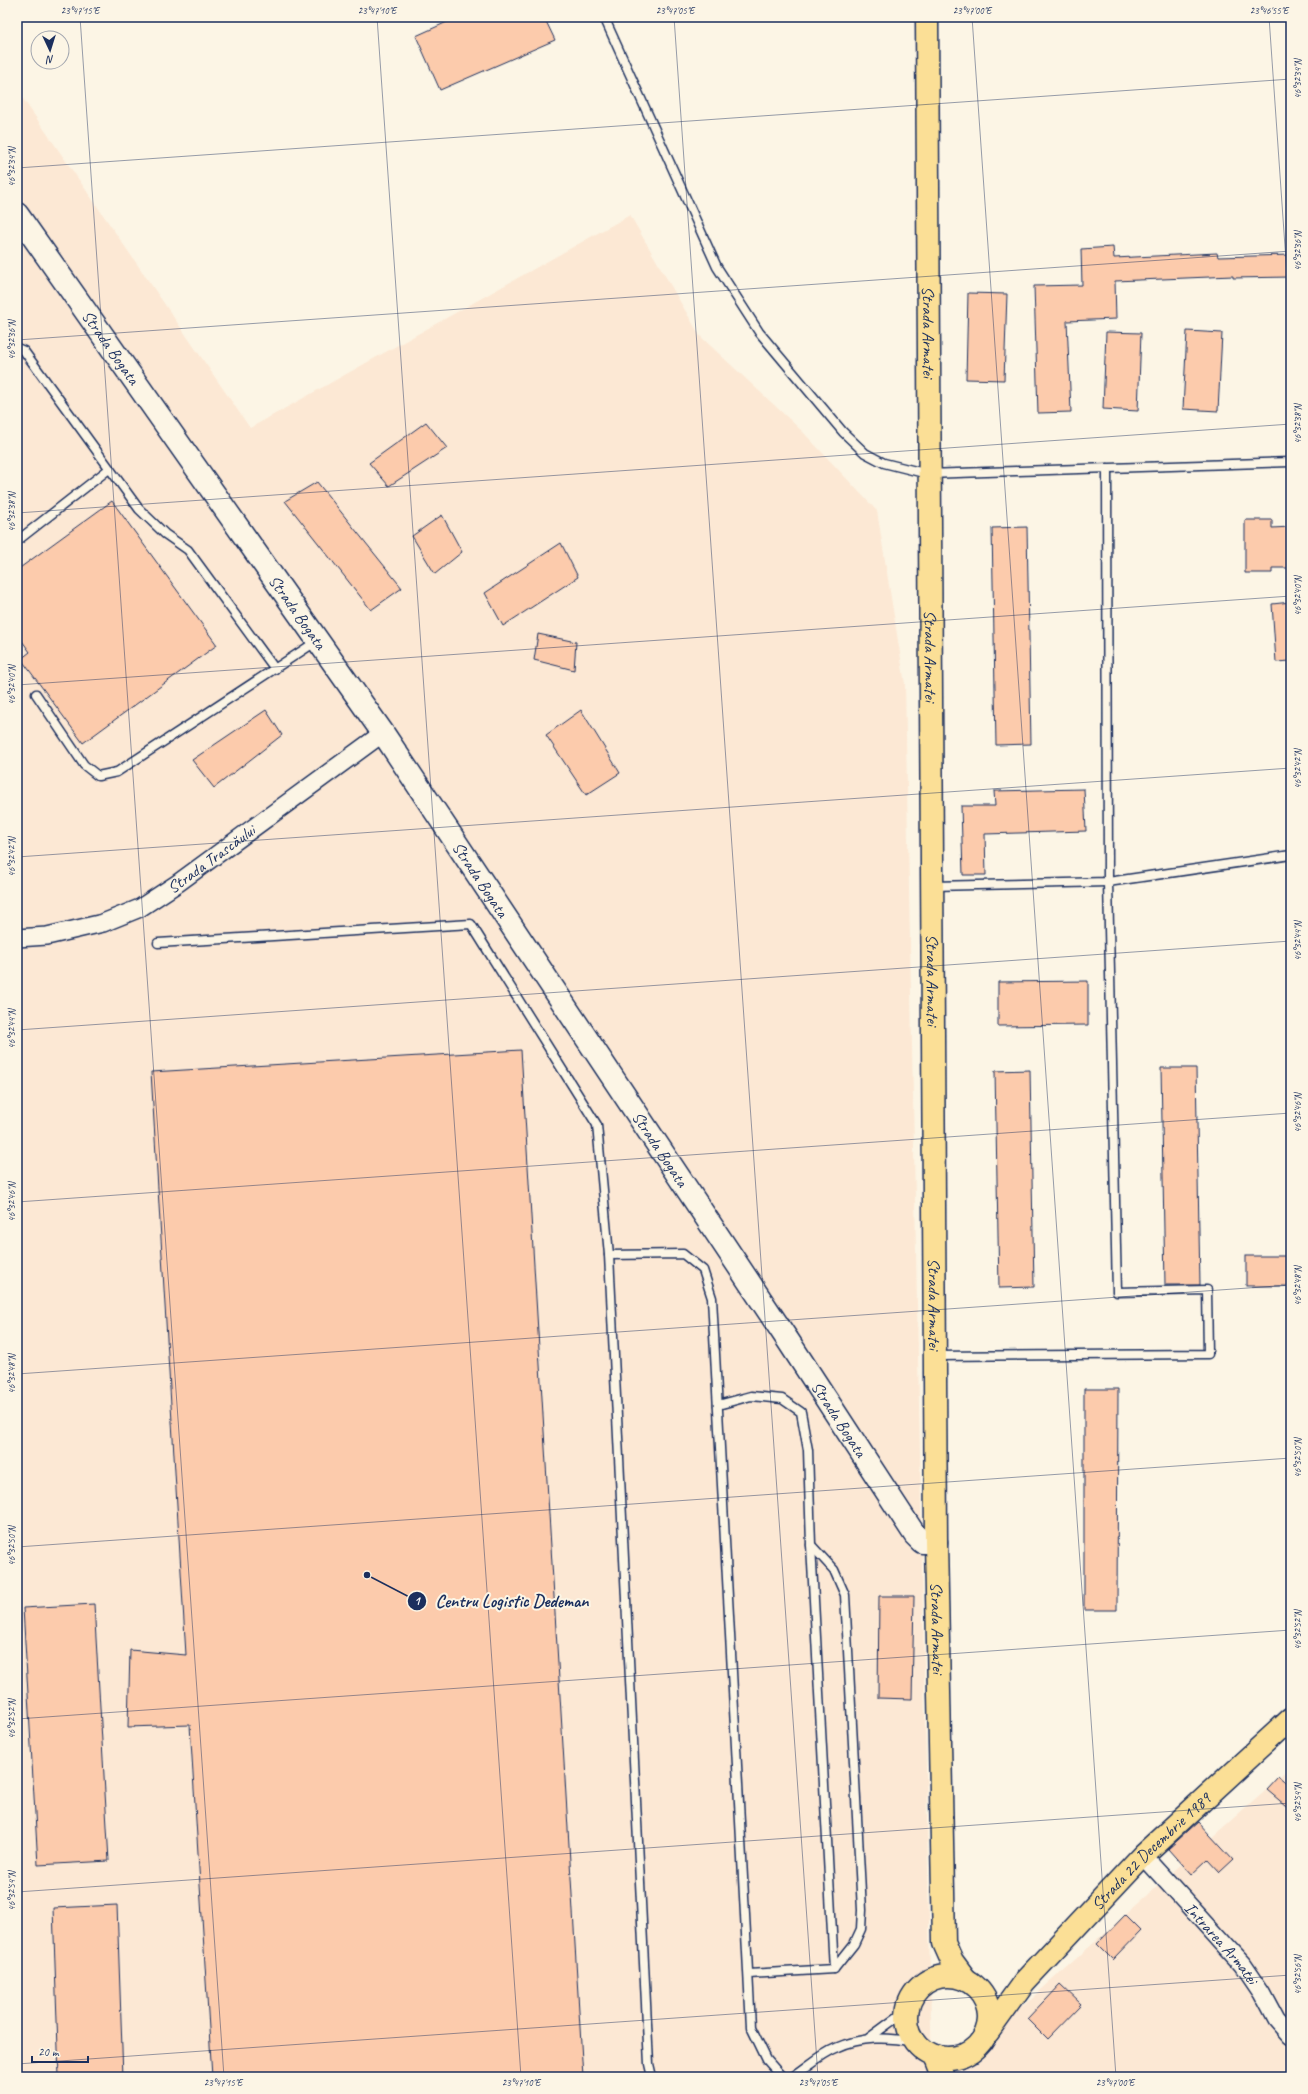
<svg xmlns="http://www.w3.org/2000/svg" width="1308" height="2094" font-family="Caveat,sans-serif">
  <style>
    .built { fill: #fce8d4 }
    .building { fill: #fccbac; stroke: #1b2f5e }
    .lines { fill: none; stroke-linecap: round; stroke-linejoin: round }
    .service-casing { stroke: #1b2f5e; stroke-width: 11 }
    .minor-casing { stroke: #1b2f5e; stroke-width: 20 }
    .secondary-casing { stroke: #1b2f5e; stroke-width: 25 }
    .primary-casing { stroke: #1b2f5e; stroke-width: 25 }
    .service { stroke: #fcf5e5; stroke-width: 8 }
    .minor { stroke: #fcf5e5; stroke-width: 17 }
    .secondary { stroke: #fcf5e5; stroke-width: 22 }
    .primary { stroke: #fbdf96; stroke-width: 22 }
    .ticks { fill: none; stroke: #1b2f5e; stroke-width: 1; stroke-opacity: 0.45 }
    .labels { text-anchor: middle; stroke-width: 4; stroke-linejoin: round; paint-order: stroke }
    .street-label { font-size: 17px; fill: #1b2f5e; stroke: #fcf5e5 }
    .leader { fill: none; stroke: #1b2f5e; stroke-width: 1.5 }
    .callout-dot { fill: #1b2f5e; stroke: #fcf5e5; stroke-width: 1.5 }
    .mark-label { font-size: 12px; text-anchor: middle; font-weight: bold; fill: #fff }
    .callout-label { font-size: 18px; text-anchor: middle; font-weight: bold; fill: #1b2f5e; stroke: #fcf5e5; stroke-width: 4; stroke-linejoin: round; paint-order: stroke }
    .neatline { fill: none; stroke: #1b2f5e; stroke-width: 1.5 }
    .ticks-label { font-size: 10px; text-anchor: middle; fill: #1b2f5e }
  </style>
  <rect width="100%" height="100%" fill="#fcf5e5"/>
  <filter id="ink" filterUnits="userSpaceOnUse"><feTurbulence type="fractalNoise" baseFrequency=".025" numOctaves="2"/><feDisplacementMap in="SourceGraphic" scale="8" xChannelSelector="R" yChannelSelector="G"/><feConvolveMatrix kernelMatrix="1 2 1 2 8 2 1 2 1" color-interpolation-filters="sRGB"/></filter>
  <g filter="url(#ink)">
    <g class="built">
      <polygon points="17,90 250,428 630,215 700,336 802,431 877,511 905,684 932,2077 17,2077"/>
      <polygon points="1291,1768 1291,2077 943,2077"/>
    </g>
    <g class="building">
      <polygon points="458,17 544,17 555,40 440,90 416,36"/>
      <polygon points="1113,247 1114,258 1217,253 1218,257 1291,255 1291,277 1233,278 1233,276 1115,281 1116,319 1067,321 1071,412 1038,413 1034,286 1082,285 1081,249"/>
      <polygon points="968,293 1007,294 1004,380 966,379"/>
      <polygon points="1187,331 1222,333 1218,411 1183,409"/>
      <polygon points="1106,332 1141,333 1138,411 1103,409"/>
      <polygon points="426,422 447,448 389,486 369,463"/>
      <polygon points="317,482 402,588 371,610 285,501"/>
      <polygon points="112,501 217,645 83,743 21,659 30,652 17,634 17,570"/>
      <polygon points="442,515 462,552 435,574 412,536"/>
      <polygon points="1245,520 1272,520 1272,528 1291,527 1291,568 1272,568 1272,573 1245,573"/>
      <polygon points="1027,527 1031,744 996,745 992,528"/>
      <polygon points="561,543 578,577 503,626 485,593"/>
      <polygon points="1291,602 1291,661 1276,662 1272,604"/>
      <polygon points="538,634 576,642 574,670 534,660"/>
      <polygon points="266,710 282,735 214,788 192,760"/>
      <polygon points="581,710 620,773 586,795 546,735"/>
      <polygon points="1084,789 1086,831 985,834 986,875 963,875 961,806 995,806 994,791"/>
      <polygon points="1088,981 1088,1025 998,1026 998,982"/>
      <polygon points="521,1050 583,2077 212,2077 190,1725 128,1727 130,1650 186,1655 151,1072"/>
      <polygon points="1161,1068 1196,1068 1200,1285 1165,1285"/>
      <polygon points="1030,1070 1034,1287 999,1288 995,1071"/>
      <rect x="1246" y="1256" width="45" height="30"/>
      <polygon points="1084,1389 1118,1389 1117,1610 1084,1610"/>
      <polygon points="879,1596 914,1596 912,1699 878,1698"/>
      <polygon points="94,1604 109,1861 38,1865 23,1608"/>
      <polygon points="1279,1777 1291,1787 1291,1810 1267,1790"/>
      <polygon points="1198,1822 1233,1860 1219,1873 1207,1860 1191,1875 1168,1849"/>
      <polygon points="117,1905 123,2077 59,2077 53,1908"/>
      <polygon points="1125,1915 1141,1931 1113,1960 1097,1944"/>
      <polygon points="1060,1984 1081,2004 1047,2039 1027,2019"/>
    </g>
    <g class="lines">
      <defs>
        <g id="service">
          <polyline points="604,17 717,267 759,332 843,432 865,453 884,463 928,474 1291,462"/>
          <polyline points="17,348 24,351 139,509 165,534 188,550 275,669"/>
          <polyline points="17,541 109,469"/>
          <polyline points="36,694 84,765 98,776 117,772 317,641"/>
          <polyline points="932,886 1108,882 1291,855"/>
          <polyline points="158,943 471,924 597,1125 609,1255 649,2064 652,2077"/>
          <polyline points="609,1255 683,1254 703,1270 712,1298 751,2027 767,2060 782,2077"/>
          <polyline points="936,1356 1208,1354 1207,1290 1117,1292 1108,882 1107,468"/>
          <polyline points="718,1405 751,1396 782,1399 801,1412 808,1450 811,1545 834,1969"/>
          <polyline points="749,1974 834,1969 854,1944 861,1929 862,1910 845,1595 834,1570 811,1545"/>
          <polyline points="869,2038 907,2010"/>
          <path d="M792 2077C806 2068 821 2054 836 2048 862 2036 888 2037 915 2042"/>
        </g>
        <g id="minor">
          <path id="s1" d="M17 938 47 936 103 923 140 908 178 883 383 733"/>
          <path id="s2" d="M1143 1855 1242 1964 1261 1992 1276 2020 1291 2037"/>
        </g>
        <g id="secondary">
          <path id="s3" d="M17 214 383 733 789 1342 915 1535 922 1542H936"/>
        </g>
        <g id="primary">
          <path id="s4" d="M927 17 936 1542 943 1892 944 1943 952 1961 966 1980"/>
          <circle cx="948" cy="2017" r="41"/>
          <path id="s5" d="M988 2032 1024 1982 1143 1855 1291 1719"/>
          <polyline points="935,2056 943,2077"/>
        </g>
      </defs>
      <use href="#service" class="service-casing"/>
      <use href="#minor" class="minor-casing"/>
      <use href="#secondary" class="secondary-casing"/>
      <use href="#primary" class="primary-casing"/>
      <use href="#service" class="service"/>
      <use href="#minor" class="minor"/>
      <use href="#secondary" class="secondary"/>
      <use href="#primary" class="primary"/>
    </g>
  </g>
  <path class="ticks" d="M80 17 224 2077M377 17 521 2077M674 17 818 2077M972 17 1116 2077M1269 17 1291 333M17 168 1291 79M17 340 1291 251M17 513 1291 424M17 685 1291 596M17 857 1291 768M17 1030 1291 941M17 1202 1291 1113M17 1374 1291 1285M17 1547 1291 1458M17 1719 1291 1630M17 1892 1291 1803M17 2064 1291 1975"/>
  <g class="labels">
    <g class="street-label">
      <text dy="6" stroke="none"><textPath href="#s4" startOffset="315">Strada Armatei</textPath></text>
      <text dy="6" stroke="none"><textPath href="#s3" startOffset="163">Strada Bogata</textPath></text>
      <text dy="6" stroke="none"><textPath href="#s3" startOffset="487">Strada Bogata</textPath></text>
      <text dy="6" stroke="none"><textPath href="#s4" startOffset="639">Strada Armatei</textPath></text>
      <text dy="6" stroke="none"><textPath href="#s1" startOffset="214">Strada Trascăului</textPath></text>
      <text dy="6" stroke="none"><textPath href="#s3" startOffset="811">Strada Bogata</textPath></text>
      <text dy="6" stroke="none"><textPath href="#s4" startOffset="963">Strada Armatei</textPath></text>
      <text dy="6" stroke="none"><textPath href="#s3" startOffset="1135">Strada Bogata</textPath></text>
      <text dy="6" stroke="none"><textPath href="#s4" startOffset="1287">Strada Armatei</textPath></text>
      <text dy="6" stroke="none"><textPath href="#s3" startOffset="1459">Strada Bogata</textPath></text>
      <text dy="6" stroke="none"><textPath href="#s4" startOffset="1611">Strada Armatei</textPath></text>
      <text dy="6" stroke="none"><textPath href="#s5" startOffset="244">Strada 22 Decembrie 1989</textPath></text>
      <text dy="6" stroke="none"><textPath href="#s2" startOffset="118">Intrarea Armatei</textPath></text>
    </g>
  </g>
  <path class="leader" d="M367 1575L417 1601"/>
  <g class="callout-dot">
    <circle cx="367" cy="1575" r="4"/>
    <circle cx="417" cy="1601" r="10"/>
  </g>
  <g class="mark-label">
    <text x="417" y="1605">1</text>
  </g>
  <g class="callout-label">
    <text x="512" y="1607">Centru Logistic Dedeman</text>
  </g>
  <rect width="1308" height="2094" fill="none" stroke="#fcf5e5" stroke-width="44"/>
  <g transform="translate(50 50) rotate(176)"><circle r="19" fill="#fcf5e5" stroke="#a2a6af"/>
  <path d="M0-3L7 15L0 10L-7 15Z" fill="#1b2f5e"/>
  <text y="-6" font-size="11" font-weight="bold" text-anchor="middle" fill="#1b2f5e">N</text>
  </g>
  <path d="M32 2056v6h56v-6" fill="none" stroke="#1b2f5e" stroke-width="2"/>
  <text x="38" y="2056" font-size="12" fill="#1b2f5e" stroke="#fcf5e5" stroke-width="3" paint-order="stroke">20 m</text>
  <rect x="22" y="22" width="1264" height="2050" class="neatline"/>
  <g class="ticks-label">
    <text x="80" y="14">23°47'15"E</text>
    <text x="377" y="14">23°47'10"E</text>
    <text x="675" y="14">23°47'05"E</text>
    <text x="972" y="14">23°47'00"E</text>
    <text x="1269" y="14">23°46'55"E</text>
    <text transform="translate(1297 79) rotate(-90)" y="4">46°32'34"N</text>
    <text transform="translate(11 167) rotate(-90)" y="4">46°32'34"N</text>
    <text transform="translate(1297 251) rotate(-90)" y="4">46°32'36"N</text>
    <text transform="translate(11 340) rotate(-90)" y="4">46°32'36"N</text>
    <text transform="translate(1297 424) rotate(-90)" y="4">46°32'38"N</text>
    <text transform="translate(11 512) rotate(-90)" y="4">46°32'38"N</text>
    <text transform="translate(1297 596) rotate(-90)" y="4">46°32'40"N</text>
    <text transform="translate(11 685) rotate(-90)" y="4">46°32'40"N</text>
    <text transform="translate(1297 769) rotate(-90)" y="4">46°32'42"N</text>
    <text transform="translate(11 857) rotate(-90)" y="4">46°32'42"N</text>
    <text transform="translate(1297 941) rotate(-90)" y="4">46°32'44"N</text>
    <text transform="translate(11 1029) rotate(-90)" y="4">46°32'44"N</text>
    <text transform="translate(1297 1113) rotate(-90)" y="4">46°32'46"N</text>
    <text transform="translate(11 1202) rotate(-90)" y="4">46°32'46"N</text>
    <text transform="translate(1297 1286) rotate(-90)" y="4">46°32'48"N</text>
    <text transform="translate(11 1374) rotate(-90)" y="4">46°32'48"N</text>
    <text transform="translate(1297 1458) rotate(-90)" y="4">46°32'50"N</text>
    <text transform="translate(11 1546) rotate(-90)" y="4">46°32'50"N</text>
    <text transform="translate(1297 1630) rotate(-90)" y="4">46°32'52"N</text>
    <text transform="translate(11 1719) rotate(-90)" y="4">46°32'52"N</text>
    <text transform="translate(1297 1803) rotate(-90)" y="4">46°32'54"N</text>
    <text transform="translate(11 1891) rotate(-90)" y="4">46°32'54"N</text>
    <text transform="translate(1297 1975) rotate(-90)" y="4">46°32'56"N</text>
    <text x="223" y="2086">23°47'15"E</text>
    <text x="521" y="2086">23°47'10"E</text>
    <text x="818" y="2086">23°47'05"E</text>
    <text x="1115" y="2086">23°47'00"E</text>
  </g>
</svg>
